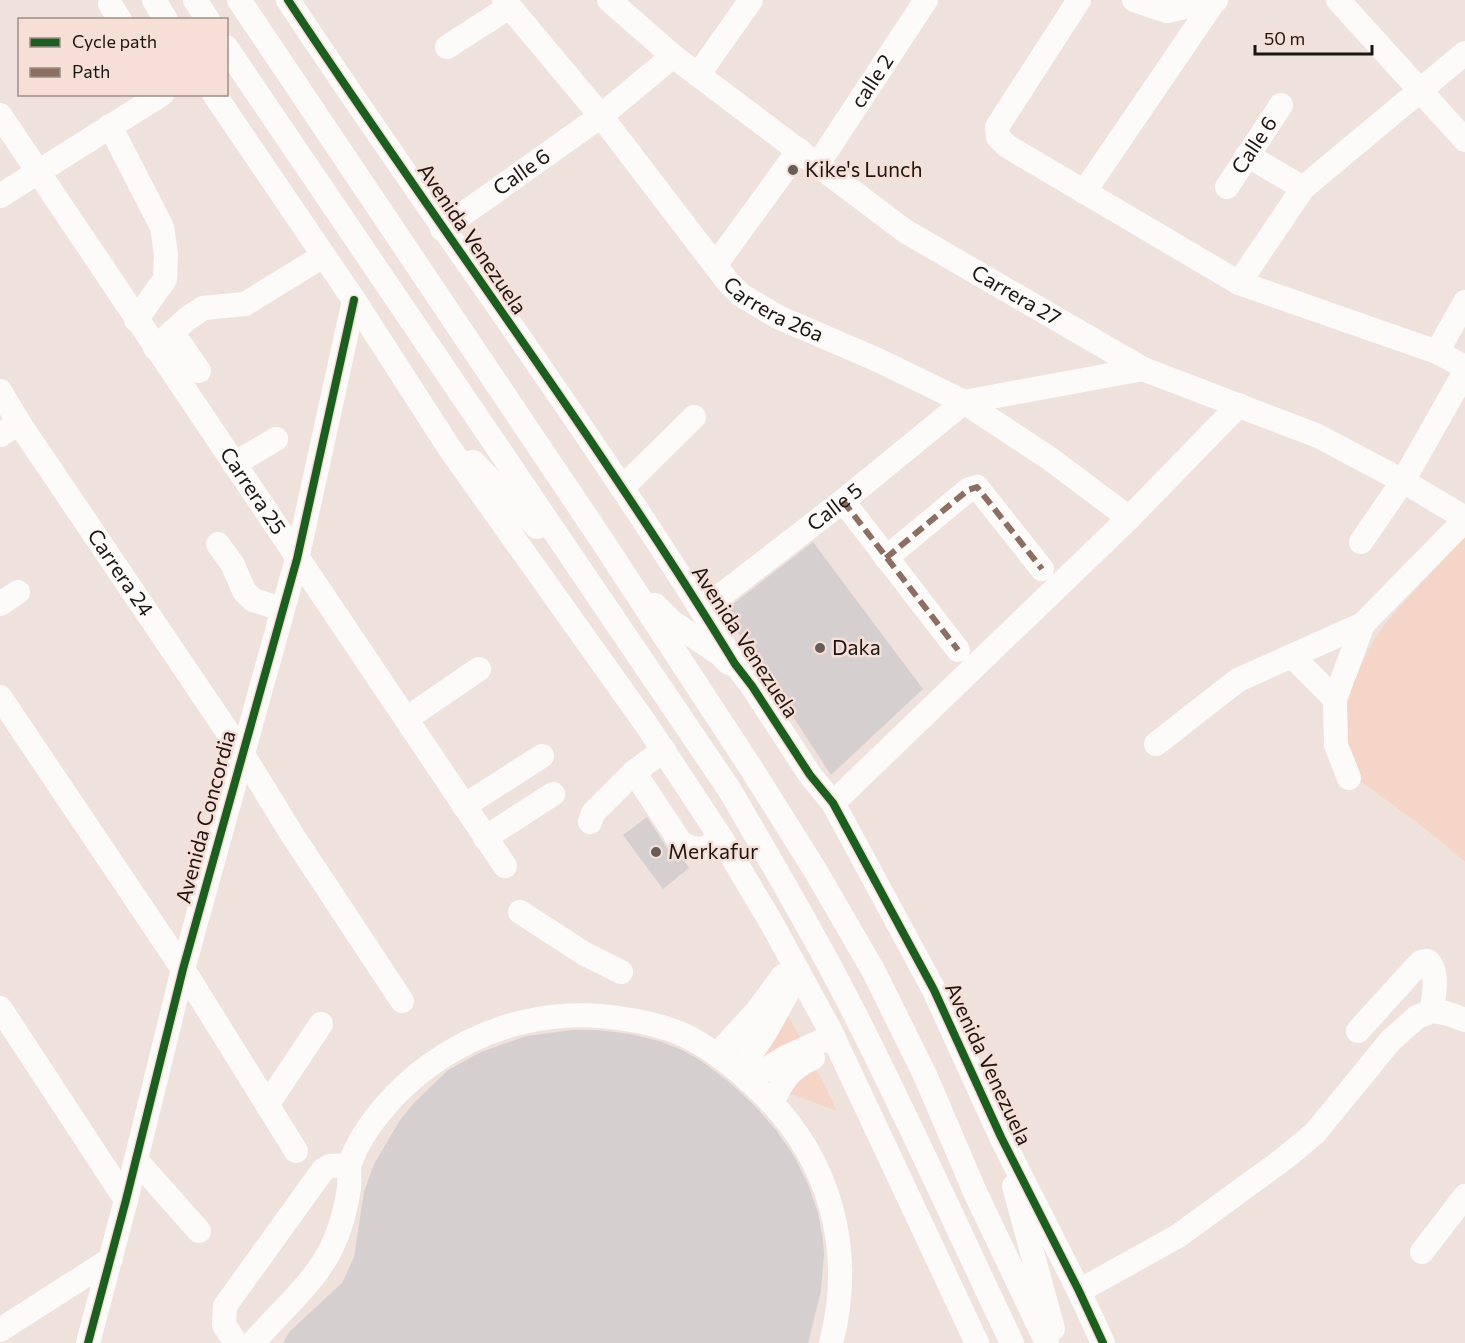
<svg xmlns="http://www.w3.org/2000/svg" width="1465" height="1343" font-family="Commissioner,sans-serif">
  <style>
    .green { fill: #f5d5c8 }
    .building { fill: #d6cfd0 }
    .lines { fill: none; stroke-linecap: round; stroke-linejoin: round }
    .minor { stroke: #fdfbfa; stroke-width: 24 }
    .quiet { stroke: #8d6e63; stroke-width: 6; stroke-dasharray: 12 6; stroke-linecap: butt }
    .cycleway-casing { stroke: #f6dfd6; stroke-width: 11 }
    .cycleway { stroke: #1b5e20; stroke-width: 8 }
    .poi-dot { fill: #665d58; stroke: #f6dfd6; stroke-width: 2 }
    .labels { text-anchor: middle; stroke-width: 5; stroke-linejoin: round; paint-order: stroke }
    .street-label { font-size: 21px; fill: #1c1511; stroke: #f6dfd6 }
    .poi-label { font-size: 21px; fill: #1c1511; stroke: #f6dfd6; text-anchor: start }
  </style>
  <rect width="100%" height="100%" fill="#efe2dd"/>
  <g class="green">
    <polygon points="1465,536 1465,862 1431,833 1355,777 1341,719 1353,684 1370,646 1387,621"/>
    <polygon points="785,1010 802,1041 756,1071"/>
    <polygon points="816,1068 837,1111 786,1092"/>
  </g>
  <g class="building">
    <polygon points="813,542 923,689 831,775 724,611"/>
    <polygon points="647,817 669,851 683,859 689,868 663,889 623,835"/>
    <polygon points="573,1030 598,1030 630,1034 659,1041 680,1049 700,1060 728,1081 754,1105 776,1130 794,1156 808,1184 818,1213 823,1240 824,1254 821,1291 808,1343 283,1343 290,1331 342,1283 354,1257 364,1192 374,1164 400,1120 413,1104 448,1070 481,1052 526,1036"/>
  </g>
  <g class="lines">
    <g class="minor">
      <polyline points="154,0 166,20"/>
      <polyline points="195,0 208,20"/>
      <polyline points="239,0 603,542 751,768 815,870 873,970 925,1075 975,1192 1047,1343"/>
      <path d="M288 0C435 223 596 436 735 664L752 686 810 775 833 803 934 990 1001 1137 1079 1291 1103 1343"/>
      <path id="s1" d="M504 0 601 116 728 282 741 295 778 317 880 361 964 402 1049 458 1129 518"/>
      <path id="s2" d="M609 0 673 56 905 231 1143 369 1318 436 1403 481 1465 518"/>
      <polyline points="1079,0 997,127 998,137 1007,146 1239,283 1437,352 1465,367"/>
      <polyline points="1134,0 1167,11 1216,0"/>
      <polyline points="1338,0 1465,140"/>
      <polyline points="110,4 120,20"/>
      <path d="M226 47 729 789C768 856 807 922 843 991 903 1106 956 1226 1012 1343"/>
      <polyline points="447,47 509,7"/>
      <polyline points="698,75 751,0"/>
      <polyline points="214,94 354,300 450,449 648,727 721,838 771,922 830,1030 977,1343"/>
      <path id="s3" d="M0 115 505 866"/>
      <polyline points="110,126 162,227 166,254 165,279 136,320"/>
      <polyline points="1247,155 1303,188"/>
      <path id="s4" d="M818 164 926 0"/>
      <path id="s5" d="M1227 187 1281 105"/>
      <polyline points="1084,192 1215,0"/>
      <polyline points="0,196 162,94"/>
      <path id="s6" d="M442 229 601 116 673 56"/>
      <polyline points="716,264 799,150"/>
      <polyline points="1239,283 1303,188 1465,53"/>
      <polyline points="172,332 199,371"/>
      <polyline points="155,348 187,319 203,308 245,304 323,256"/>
      <polyline points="1437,352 1465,302"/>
      <path id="s7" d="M0 391 19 423 242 753 293 836 402 1001"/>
      <polyline points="0,435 19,423"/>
      <polyline points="473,462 537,527"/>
      <polyline points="234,464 276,439"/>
      <polyline points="622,488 694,417"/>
      <polyline points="843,501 958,650"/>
      <polyline points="1361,542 1403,481 1465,372"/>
      <polyline points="218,544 233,565 244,591 253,600 282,609"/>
      <polyline points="886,558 968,490 977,487 1042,569"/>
      <polyline points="0,604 18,592"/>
      <polyline points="655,605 672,622 720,654 729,663"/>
      <path id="s8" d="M702 610 843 501 964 402 1143 369"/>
      <polyline points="1292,656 1335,699"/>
      <polyline points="0,697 183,969 296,1151"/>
      <polyline points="406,719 479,669"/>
      <polyline points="1156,744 1238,680 1363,624 1465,520"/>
      <polyline points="634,772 681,843 694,849 706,848 721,838"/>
      <polyline points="1349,778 1336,745 1335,699 1363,624"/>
      <polyline points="833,803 1129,518 1239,405"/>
      <polyline points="464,806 542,756"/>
      <polyline points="590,822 593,813 634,772 664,750"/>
      <polyline points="485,838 553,794"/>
      <polyline points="520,912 585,954 621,972"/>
      <polyline points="0,1008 126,1200"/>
      <path d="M1358 1031 1415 968 1421 962 1428 961C1440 972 1433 996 1432 1011"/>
      <polyline points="725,1046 757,1011 783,976"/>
      <path d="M736 1069C766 1041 777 1007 799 973"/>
      <polyline points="748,1080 786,1057 833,1036"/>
      <path d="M777 1093C786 1075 795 1066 813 1058"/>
      <polyline points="267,1105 321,1024"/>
      <polyline points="136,1160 199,1231"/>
      <polyline points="1014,1186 1053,1329"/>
      <polyline points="1422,1252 1465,1196"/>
      <polyline points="1079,1291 1178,1236 1285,1158 1315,1133 1391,1040 1417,1017 1432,1011 1446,1013 1465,1020"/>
      <polyline points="0,1330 111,1259"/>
      <polyline points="88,1343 126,1200 183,969 297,559 354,300"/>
      <polyline points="236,1343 224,1325 225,1306 323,1170 330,1166 349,1165"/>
      <path d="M253 1343C279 1312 312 1286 331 1249 341 1229 346 1209 349 1188 350 1180 348 1171 350 1163 363 1126 398 1088 430 1065 487 1024 555 1007 625 1019 645 1022 667 1027 686 1036 716 1051 741 1072 764 1095 831 1161 855 1252 831 1343"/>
    </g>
    <g class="quiet">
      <polyline points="843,501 958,650"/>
      <polyline points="886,558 968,490 977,487 1042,569"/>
    </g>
    <defs>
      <g id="cycleway">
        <path d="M288 0C435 223 596 436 735 664L752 686 810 775 833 803 934 990 1001 1137 1079 1291 1103 1343"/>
        <polyline points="88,1343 126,1200 183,969 297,559 354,300"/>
      </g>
    </defs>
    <use href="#cycleway" class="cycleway-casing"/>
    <use href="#cycleway" class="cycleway"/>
  </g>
  <g class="poi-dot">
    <circle cx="793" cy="170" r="6"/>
    <circle cx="820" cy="648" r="6"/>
    <circle cx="656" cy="852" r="6"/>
  </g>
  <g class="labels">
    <g class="street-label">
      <text dy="7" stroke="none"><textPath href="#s4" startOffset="99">calle 2</textPath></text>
      <text dy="7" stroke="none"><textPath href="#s5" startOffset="50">Calle 6</textPath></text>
      <text dy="7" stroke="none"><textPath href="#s6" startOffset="98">Calle 6</textPath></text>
      <text transform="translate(472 239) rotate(56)" y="7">Avenida Venezuela</text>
      <text dy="7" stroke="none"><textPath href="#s2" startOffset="504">Carrera 27</textPath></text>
      <text dy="7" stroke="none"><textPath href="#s1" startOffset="414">Carrera 26a</textPath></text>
      <text dy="7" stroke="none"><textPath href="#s3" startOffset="453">Carrera 25</textPath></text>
      <text dy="7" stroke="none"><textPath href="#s8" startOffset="168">Calle 5</textPath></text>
      <text dy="7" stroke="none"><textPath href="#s7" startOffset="218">Carrera 24</textPath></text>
      <text transform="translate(745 642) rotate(57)" y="7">Avenida Venezuela</text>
      <text transform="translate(206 817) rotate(-75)" y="7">Avenida Concordia</text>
      <text transform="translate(988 1064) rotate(65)" y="7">Avenida Venezuela</text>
    </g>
    <g class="poi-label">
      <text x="805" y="177">Kike's Lunch</text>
      <text x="832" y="655">Daka</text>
      <text x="668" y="859">Merkafur</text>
    </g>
  </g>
  <rect x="18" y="18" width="210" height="78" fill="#f6dfd6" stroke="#9f8e87" stroke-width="1.5"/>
  <rect x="30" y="38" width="30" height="9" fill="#1b5e20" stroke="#9f8e87" stroke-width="1.5"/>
  <text x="72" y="48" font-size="18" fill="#1c1511">Cycle path</text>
  <rect x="30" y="68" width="30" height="9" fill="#8d6e63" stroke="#9f8e87" stroke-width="1.5"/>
  <text x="72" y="78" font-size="18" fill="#1c1511">Path</text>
  <path d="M1255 45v9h117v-9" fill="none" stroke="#1c1511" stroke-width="3"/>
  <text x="1264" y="45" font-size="18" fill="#1c1511" stroke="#f6dfd6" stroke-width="4.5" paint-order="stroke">50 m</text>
</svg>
